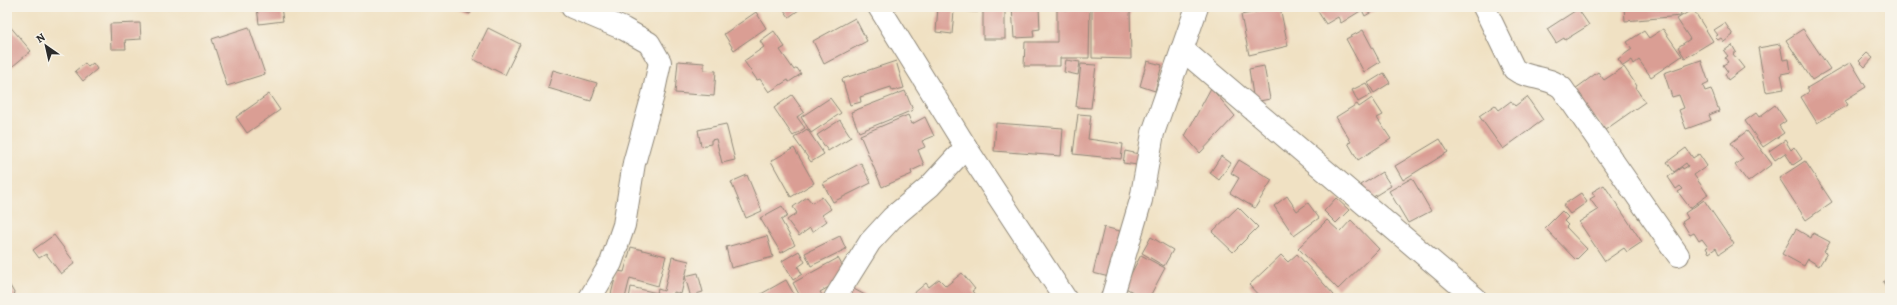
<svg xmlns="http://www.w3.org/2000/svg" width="1897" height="305" font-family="Alegreya,serif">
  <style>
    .building { fill: #da9e94 }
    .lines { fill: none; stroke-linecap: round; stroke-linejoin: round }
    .minor-casing { stroke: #8e8677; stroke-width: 24 }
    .minor { stroke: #fff; stroke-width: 22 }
  </style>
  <rect width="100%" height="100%" fill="#f7f3e8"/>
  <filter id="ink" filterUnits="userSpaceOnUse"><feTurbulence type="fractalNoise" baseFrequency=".025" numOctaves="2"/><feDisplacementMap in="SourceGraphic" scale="8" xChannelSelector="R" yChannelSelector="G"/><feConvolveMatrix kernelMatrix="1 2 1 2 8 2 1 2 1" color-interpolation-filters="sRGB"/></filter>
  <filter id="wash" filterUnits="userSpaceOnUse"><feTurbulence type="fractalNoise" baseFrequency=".012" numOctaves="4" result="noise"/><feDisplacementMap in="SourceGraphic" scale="16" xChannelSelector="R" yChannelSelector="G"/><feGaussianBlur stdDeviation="0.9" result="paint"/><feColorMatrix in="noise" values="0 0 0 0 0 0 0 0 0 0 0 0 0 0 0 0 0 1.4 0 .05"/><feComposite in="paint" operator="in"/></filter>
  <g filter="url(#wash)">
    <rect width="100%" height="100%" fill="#f0e1c3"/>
    <g id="blocks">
      <g class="building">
        <polygon points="257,7 281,7 283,21 259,24"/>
        <polygon points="451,7 473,7 470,14"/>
        <polygon points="606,7 619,7 617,12"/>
        <polygon points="782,7 803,7 789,17"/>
        <polygon points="938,7 978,7 978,12 954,11 952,34 936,32"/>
        <rect x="983" y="7" width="22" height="32"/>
        <polygon points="1012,7 1039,7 1040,29 1033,30 1034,37 1014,38"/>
        <polygon points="1068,7 1090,7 1089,58 1060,58 1060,66 1024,66 1025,42 1057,42 1057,9 1067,10"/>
        <polygon points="1092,7 1130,7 1131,59 1092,58"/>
        <polygon points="1280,7 1288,46 1249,55 1241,15"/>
        <polygon points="1315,7 1380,7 1365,16 1362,10 1341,23 1338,17 1326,24"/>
        <polygon points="1624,7 1680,7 1681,16 1625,21"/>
        <polygon points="1578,9 1589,25 1565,40 1564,38 1556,43 1547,29"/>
        <polygon points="1693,9 1713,41 1685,58 1678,47 1690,39 1677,19"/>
        <polygon points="756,12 766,28 734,50 724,34"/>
        <polygon points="855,18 867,41 824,64 813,41"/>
        <polygon points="140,23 141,39 125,40 126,49 111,49 110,24"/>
        <polygon points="1725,23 1733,35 1724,42 1721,38 1718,40 1715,37 1718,35 1714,30"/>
        <polygon points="8,24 31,51 7,71 7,25"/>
        <polygon points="249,27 265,74 227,86 212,39"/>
        <polygon points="488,28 520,44 505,75 473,59"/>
        <polygon points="1663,29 1682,56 1651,77 1639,60 1634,64 1632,60 1623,66 1618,59 1632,49 1627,42 1644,31 1649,38"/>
        <polygon points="1803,29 1830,69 1812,80 1786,40"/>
        <polygon points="1363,30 1380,62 1364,72 1346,39"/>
        <polygon points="774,31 785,47 780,50 794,70 797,68 801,74 789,82 788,80 769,92 760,79 757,80 744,61 764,47 760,41"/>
        <polygon points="1780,44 1783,60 1789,59 1791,72 1781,74 1784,89 1766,92 1758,48"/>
        <polygon points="1732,45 1736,52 1733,54 1744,68 1728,80 1725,74 1728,72 1723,65 1728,62 1725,58 1728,56 1724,51"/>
        <polygon points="1867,53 1873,58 1865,67 1859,61"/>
        <polygon points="1066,60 1080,62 1078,75 1064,72"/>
        <polygon points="1701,60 1709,83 1703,86 1705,91 1711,89 1719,111 1709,115 1711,120 1686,129 1679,110 1684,108 1679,95 1672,97 1664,73"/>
        <polygon points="678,61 704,63 704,70 716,71 714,96 675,93"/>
        <polygon points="896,61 904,88 892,91 891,87 860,97 861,102 850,105 842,79"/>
        <polygon points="1147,61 1162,65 1155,91 1140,86"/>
        <polygon points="1851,62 1866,87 1845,100 1848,105 1817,123 1801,97 1809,92 1807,88"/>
        <polygon points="85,63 88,67 93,63 97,69 83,81 75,71"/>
        <polygon points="1081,64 1096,65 1091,108 1076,107"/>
        <polygon points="1264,66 1270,99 1254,102 1249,69"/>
        <polygon points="1624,67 1637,86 1635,87 1645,102 1605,130 1596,118 1591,121 1571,92 1598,72 1604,80"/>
        <polygon points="553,70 597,83 591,101 548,88"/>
        <polygon points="1384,73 1390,83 1374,93 1368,83"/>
        <polygon points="1366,83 1372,94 1358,102 1352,90"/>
        <polygon points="1211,88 1235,116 1200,153 1185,136"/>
        <polygon points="905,91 913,110 859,132 851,112"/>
        <polygon points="269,94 280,110 247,133 236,117"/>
        <polygon points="792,95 804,112 797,117 805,128 793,136 774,108"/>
        <polygon points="1527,97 1543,120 1503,149 1479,116 1495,105 1499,110 1511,101 1515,106"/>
        <polygon points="830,98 841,113 811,133 801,117"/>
        <polygon points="1372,98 1383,115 1377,118 1391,139 1358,160 1348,143 1351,142 1336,117 1357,104 1359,107"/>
        <polygon points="1775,105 1786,121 1779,126 1784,133 1763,147 1745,121 1756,113 1759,117"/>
        <polygon points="1078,114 1091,115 1088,139 1123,144 1121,159 1073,154"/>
        <polygon points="908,115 912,124 925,117 934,136 922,141 925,147 918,150 924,165 911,171 912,174 882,187 860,135"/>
        <polygon points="840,120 851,137 828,151 817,135"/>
        <polygon points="996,123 1063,128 1061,156 994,151"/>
        <polygon points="726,124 735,160 722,163 716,139 711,140 711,144 701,146 698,130"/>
        <polygon points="807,129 824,154 811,162 794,138"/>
        <polygon points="1747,131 1772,164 1748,182 1735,165 1743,159 1731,143"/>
        <polygon points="1440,139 1448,152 1403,180 1395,166"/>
        <polygon points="1785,140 1791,150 1794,147 1802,159 1793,165 1785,153 1775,160 1769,151"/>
        <polygon points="794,148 814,183 791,197 771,161"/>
        <polygon points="1686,148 1693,158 1699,154 1707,166 1694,175 1708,195 1690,208 1678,192 1683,189 1680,186 1676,189 1668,177 1682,167 1683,169 1688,166 1686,163 1674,172 1667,162"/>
        <polygon points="1125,151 1139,154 1137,165 1123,163"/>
        <polygon points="1221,156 1231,163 1219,180 1210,173"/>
        <polygon points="1239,160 1272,180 1255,208 1230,193 1239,178 1231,173"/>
        <polygon points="1805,161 1832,202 1806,220 1779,178"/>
        <polygon points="861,163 871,183 833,202 823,183"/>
        <polygon points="1382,172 1391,186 1370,199 1361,185"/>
        <polygon points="747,175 762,211 746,218 731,182"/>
        <polygon points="1412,178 1431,211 1408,223 1389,191"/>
        <polygon points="1604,185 1642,242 1627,252 1624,248 1605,261 1579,222 1598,210 1590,199 1595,196 1592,192"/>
        <polygon points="1581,193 1587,202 1570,214 1563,205"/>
        <polygon points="1287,196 1297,211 1308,203 1319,218 1294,236 1274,206"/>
        <polygon points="807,197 812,203 822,197 831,209 822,215 827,221 812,232 810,228 799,236 787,220 797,213 793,207"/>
        <polygon points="1336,198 1349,210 1336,223 1324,211"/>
        <polygon points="1704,200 1734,244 1719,254 1716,248 1709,253 1706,248 1708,247 1702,239 1699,241 1694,233 1690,235 1682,222 1688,218 1685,213"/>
        <polygon points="782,206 788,216 781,220 795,245 781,253 760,218"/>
        <polygon points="1238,207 1258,227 1233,252 1212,232"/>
        <polygon points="1562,211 1568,217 1564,221 1568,225 1566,227 1587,249 1576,260 1545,228"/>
        <polygon points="1327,220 1340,232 1351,220 1379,249 1338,289 1298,248"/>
        <polygon points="1104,227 1120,231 1109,277 1093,273"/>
        <polygon points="1796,229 1811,238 1813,233 1830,242 1824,252 1827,253 1819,266 1808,259 1804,266 1782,254"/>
        <polygon points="54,235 75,263 61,274 46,254 39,258 33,250"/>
        <polygon points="767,236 773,257 731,268 726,247"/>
        <polygon points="840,236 846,249 811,266 805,253"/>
        <polygon points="1151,237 1173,250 1164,266 1142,253"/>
        <polygon points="631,247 666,256 658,286 630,278 625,298 610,298 617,271 624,272"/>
        <polygon points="799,251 805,262 798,267 802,274 793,280 782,261"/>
        <polygon points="1297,254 1334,295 1331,298 1261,298 1249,285 1281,255 1288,262"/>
        <polygon points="1141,255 1165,268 1149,298 1143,298 1124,287"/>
        <polygon points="672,257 689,261 681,294 674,292 673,298 629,298 631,287 657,293 658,289 664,291"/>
        <polygon points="838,258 848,276 820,292 824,298 801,298 793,283"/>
        <polygon points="698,273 703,292 696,294 697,298 691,298 685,276"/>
        <polygon points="962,273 975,289 972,291 978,298 917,298 913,294 926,283 929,287 939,279 946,286"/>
        <polygon points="1890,278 1890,293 1883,282"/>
        <polygon points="786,280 796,298 763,298 761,294"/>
        <polygon points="9,284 17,298 7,298 7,285"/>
        <polygon points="850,287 865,295 863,298 843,298"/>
      </g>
    </g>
  </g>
  <g filter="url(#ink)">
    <use href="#blocks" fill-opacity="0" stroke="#8e8677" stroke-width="1"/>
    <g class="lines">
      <defs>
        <g id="minor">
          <polyline points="572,7 624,29 649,43 660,62 653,95 634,163 624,225 611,263 590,298"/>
          <polyline points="879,7 969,152 1065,298"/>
          <path d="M1484 7 1514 69C1528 80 1547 75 1562 88L1678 255"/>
          <polyline points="1182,49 1475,298"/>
          <polyline points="835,298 870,242 892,218 930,186 966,147"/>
          <polyline points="1112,298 1141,200 1153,133 1197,7"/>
        </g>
      </defs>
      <use href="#minor" class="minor-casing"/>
      <use href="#minor" class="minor"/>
    </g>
  </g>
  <rect width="1897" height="305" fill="none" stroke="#f7f3e8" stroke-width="24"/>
  <g transform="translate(46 46) rotate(326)" stroke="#f7f3e8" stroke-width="3" paint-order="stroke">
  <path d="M0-3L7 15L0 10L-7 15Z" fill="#2b2b2b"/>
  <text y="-6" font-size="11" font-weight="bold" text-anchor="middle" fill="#2b2b2b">N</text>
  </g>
</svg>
